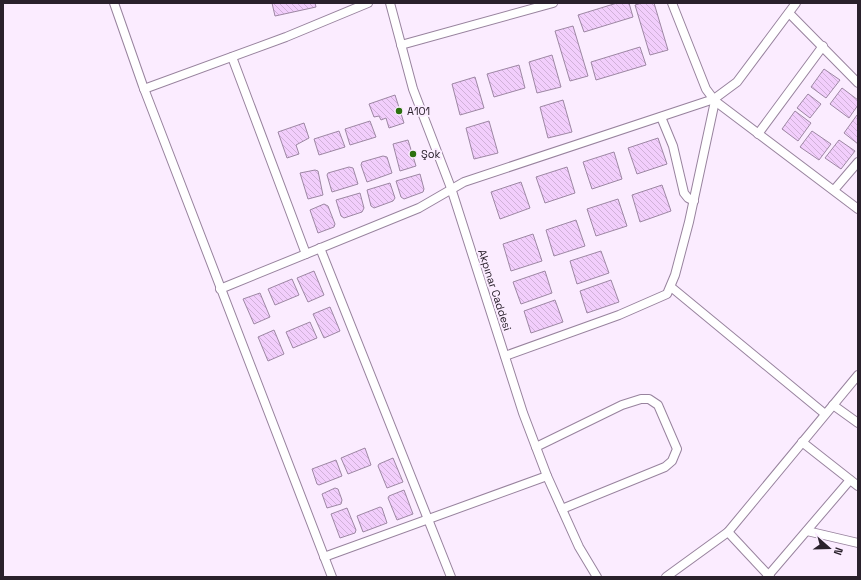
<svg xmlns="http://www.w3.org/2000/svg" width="861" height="580" font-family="'Space Grotesk',sans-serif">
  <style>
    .building { fill: url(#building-back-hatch); stroke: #9d87a3 }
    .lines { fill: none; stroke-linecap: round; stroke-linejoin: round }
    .minor-casing { stroke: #98839e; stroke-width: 10 }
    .minor { stroke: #fff; stroke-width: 8 }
    .poi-dot { fill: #2c710f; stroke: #fbecff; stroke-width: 1.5 }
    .labels { text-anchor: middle; stroke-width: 4; stroke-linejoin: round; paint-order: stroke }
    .poi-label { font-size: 11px; fill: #2a212c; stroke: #fbecff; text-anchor: start }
    .street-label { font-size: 11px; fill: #2a212c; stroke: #fbecff }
  </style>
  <defs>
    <pattern id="building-back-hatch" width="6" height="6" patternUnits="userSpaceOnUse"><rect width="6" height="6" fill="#f2cefc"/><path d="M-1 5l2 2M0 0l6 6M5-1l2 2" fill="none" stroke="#d0b1d8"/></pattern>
  </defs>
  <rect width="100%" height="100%" fill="#fbecff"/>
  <g class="building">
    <polygon points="272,3 315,3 316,7 275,16"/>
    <polygon points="617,3 629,3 633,17 584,32 578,15"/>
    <polygon points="642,3 654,3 668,50 650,55 635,5"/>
    <polygon points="573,26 588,76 570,81 555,31"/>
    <polygon points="640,47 646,65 596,80 591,62"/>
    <polygon points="552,55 561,87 537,93 529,62"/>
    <polygon points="519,65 525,88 494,97 487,74"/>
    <polygon points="824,69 840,80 826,98 811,87"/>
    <polygon points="475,77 484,108 460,115 452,84"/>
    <polygon points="842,88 858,100 858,105 849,118 830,104"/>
    <polygon points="808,94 821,104 810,118 797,108"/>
    <polygon points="395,95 404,123 389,128 386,118 381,120 379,116 374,117 369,104"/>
    <polygon points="563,100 572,132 548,138 540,107"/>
    <polygon points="795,111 811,123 798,141 782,129"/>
    <polygon points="857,115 858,116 858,144 844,133"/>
    <polygon points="370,121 376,137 350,145 345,129"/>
    <polygon points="489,121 498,153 474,159 466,128"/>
    <polygon points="304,123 309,138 296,145 299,154 287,158 278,132"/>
    <polygon points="339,131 345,147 319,155 314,139"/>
    <polygon points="812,131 831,144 819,160 800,147"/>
    <polygon points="658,138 667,164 637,174 628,148"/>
    <polygon points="408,140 416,166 400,171 393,144"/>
    <polygon points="839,140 855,151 841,169 825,158"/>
    <polygon points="614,152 622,179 592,189 583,162"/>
    <polygon points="383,156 387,157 392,173 367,182 361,165 362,162"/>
    <polygon points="349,167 353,168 358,184 332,192 327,175 328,173"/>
    <polygon points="567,167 575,193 545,203 536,177"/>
    <polygon points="315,170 318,171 323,195 308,199 300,173"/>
    <polygon points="420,174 424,189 423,192 404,199 401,197 396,181"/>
    <polygon points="521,182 530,208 500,219 491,192"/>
    <polygon points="390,183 395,198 393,201 374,208 371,206 367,190"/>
    <polygon points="662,185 671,211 640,222 632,195"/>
    <polygon points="360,193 364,208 362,212 344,218 341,216 336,200"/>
    <polygon points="618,199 627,226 596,236 587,209"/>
    <polygon points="324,204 328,206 335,224 334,227 318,233 310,210"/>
    <polygon points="576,220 585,246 554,256 546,230"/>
    <polygon points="533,234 542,261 511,271 503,244"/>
    <polygon points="601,251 609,273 577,284 570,261"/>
    <polygon points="314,271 324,295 308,302 297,278"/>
    <polygon points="545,271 552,293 521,304 513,282"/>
    <polygon points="292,279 299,295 275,305 268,289"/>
    <polygon points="611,280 619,302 587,313 580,291"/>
    <polygon points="260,293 270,317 254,324 243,299"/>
    <polygon points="555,300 563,322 531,333 524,311"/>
    <polygon points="330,307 340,331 324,338 313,314"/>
    <polygon points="310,322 317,338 293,348 286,332"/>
    <polygon points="274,330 284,354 268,361 258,337"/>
    <polygon points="365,448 371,465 348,474 341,458"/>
    <polygon points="393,458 403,482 387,488 378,466 379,464"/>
    <polygon points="336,460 342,476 319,485 317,484 312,469"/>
    <polygon points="335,488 338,489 342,500 341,504 327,508 322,494"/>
    <polygon points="404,490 413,514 397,520 388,498 389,496"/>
    <polygon points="380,507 382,508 387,523 363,532 357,516"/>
    <polygon points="347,508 356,530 355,533 340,538 331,514"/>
  </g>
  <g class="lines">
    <defs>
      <g id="minor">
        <polyline points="114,3 143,86 332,577"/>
        <polyline points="390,3 413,89 451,188 523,413 547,476 579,547 597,577"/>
        <polyline points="672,3 706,89 715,101 858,209"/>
        <polyline points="789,13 858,83"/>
        <polyline points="401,45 553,3"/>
        <polyline points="232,57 306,254"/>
        <polyline points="144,89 286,37 368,3"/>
        <polyline points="661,117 673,146 684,193 688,198 694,201"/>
        <polyline points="758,134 823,46"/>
        <polyline points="834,190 858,162"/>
        <polyline points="320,248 451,577"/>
        <polyline points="671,287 825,414"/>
        <polyline points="220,289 419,208 464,182 714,99 737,82 796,3"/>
        <polyline points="505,356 619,315 667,294 675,275 689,222 715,101"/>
        <polyline points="833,405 858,423"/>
        <polyline points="802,442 858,486"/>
        <polyline points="536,447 622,405 641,399 649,399 658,405 677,449 672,461 665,467 562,509"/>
        <polyline points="807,531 858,543"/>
        <polyline points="728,532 770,577"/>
        <polyline points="324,557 547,476"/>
        <polyline points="666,577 728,532 858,375"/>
        <polyline points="767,577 850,480"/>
      </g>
    </defs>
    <use href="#minor" class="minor-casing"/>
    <use href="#minor" class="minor"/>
  </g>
  <g class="poi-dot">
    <circle cx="399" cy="111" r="4"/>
    <circle cx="413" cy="154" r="4"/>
  </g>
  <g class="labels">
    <g class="poi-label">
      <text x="407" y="115">A101</text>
      <text x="421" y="158">Şok</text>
    </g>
    <g class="street-label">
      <text transform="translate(495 290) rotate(72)" y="4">Akpınar Caddesi</text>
    </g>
  </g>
  <rect width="861" height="580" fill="none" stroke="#2a212c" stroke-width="8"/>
  <g transform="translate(829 548) rotate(110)" stroke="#fbecff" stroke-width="3" paint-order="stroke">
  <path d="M0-3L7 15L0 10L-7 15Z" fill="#2a212c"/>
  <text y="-6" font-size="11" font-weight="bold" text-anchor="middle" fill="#2a212c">N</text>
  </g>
</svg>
